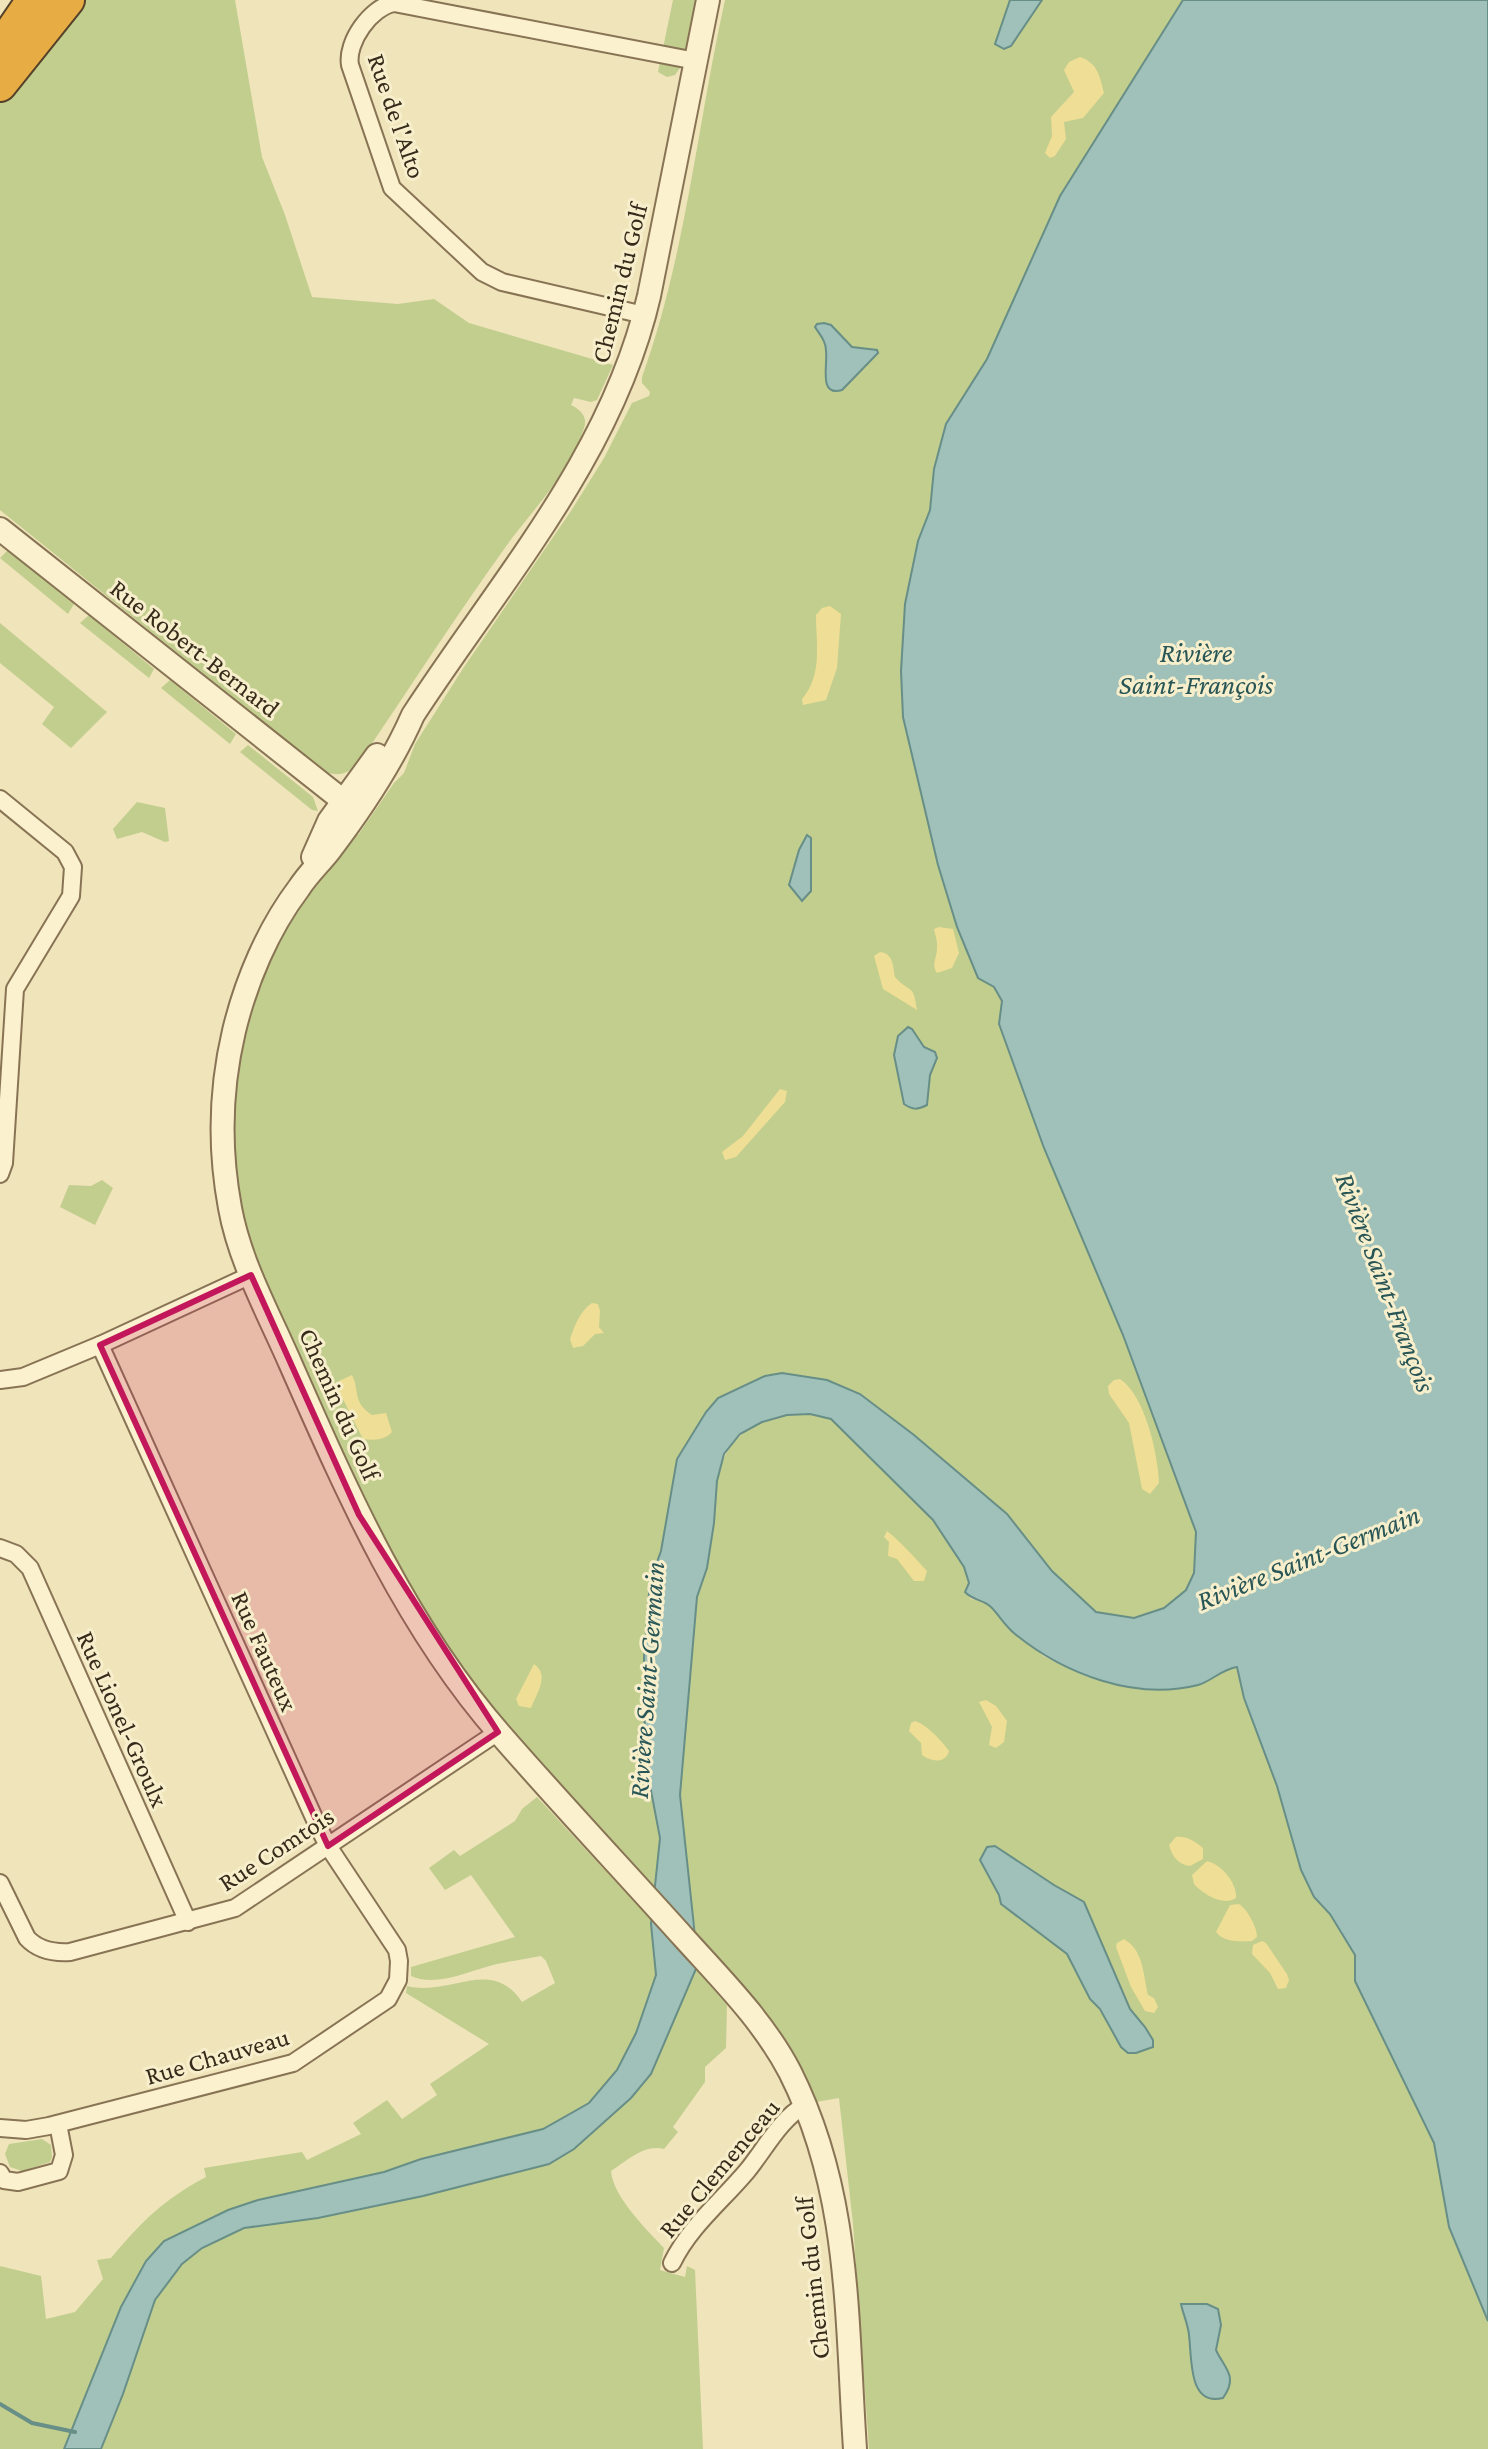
<svg xmlns="http://www.w3.org/2000/svg" width="1488" height="2449" font-family="'Crimson Pro',serif">
  <style>
    .green { fill: #c2ce8e }
    .sand { fill: #efde95 }
    .water { fill: #9fc1b9; stroke: #678e87; stroke-width: 2 }
    .lines { fill: none; stroke-linecap: round; stroke-linejoin: round }
    .stream { stroke: #678e87; stroke-width: 4 }
    .minor-casing { stroke: #887454; stroke-width: 20 }
    .tertiary-casing { stroke: #887454; stroke-width: 26 }
    .motorway-casing { stroke: #554129; stroke-width: 36 }
    .minor { stroke: #fbf1ce; stroke-width: 16 }
    .tertiary { stroke: #fbf1ce; stroke-width: 22 }
    .motorway { stroke: #e7ac44; stroke-width: 32 }
    .marked { fill: #c2185b; fill-opacity: 0.2; stroke: #c2185b; stroke-width: 6; stroke-linejoin: round }
    .labels { text-anchor: middle; stroke-width: 6; stroke-linejoin: round; paint-order: stroke }
    .street-label { font-size: 26px; fill: #362a1a; stroke: #f7eecb }
    .water-label { font-size: 28px; font-style: italic; fill: #285657; stroke: #f7eecb }
  </style>
  <rect width="100%" height="100%" fill="#f0e4bb"/>
  <g class="green">
    <path d="M84 0H235L262 157 285 215 312 297 398 304 434 299 469 323 613 365 597 400 591 402 574 398 571 405C581 410 588 417 584 428 571 472 533 509 507 545 456 616 408 690 359 763 349 773 340 777 325 772L0 510V103Z"/>
    <polygon points="673,0 697,0 685,61 675,75 667,77 658,72"/>
    <path d="M725 0H1183L1060 196 987 359 946 424 934 469 930 510 918 541 905 604 901 671 903 717 938 864 978 978 994 987 1002 1001 999 1024 1044 1148 1123 1335 1163 1440 1196 1532 1194 1573 1186 1590 1164 1608 1134 1618 1096 1612 1052 1571 1007 1514 914 1435 860 1394 827 1380 782 1373 718 1398 706 1412 677 1459 661 1551 650 1581 644 1657 645 1759 660 1838 656 1891C586 1818 512 1741 455 1657 370 1531 309 1391 252 1250 221 1158 226 1048 269 960 292 915 324 873 352 832L358 835 394 783 404 773 415 744 464 667 571 511 604 458 632 403 649 396 650 392 642 383V377C686 255 697 126 725 0Z"/>
    <polygon points="8,550 74,604 68,614 0,558"/>
    <polygon points="89,615 154,669 149,678 80,623"/>
    <polygon points="0,623 107,712 71,748 42,724 54,707 0,663"/>
    <polygon points="170,680 236,734 230,744 161,688"/>
    <polygon points="248,745 313,797 318,811 312,810 240,752"/>
    <polygon points="137,802 165,808 169,841 165,842 142,832 117,839 113,829"/>
    <polygon points="102,1180 113,1188 95,1225 60,1207 69,1185 91,1186"/>
    <path d="M810 1414 831 1419 933 1520 964 1567 969 1583 965 1592 971 1599 984 1602 993 1608 1012 1632 1045 1657 1083 1675 1115 1684 1152 1689 1237 1667 1244 1698 1277 1786 1314 1897 1330 1914 1355 1955V1981L1434 2143 1449 2227 1488 2321V2449H869L853 2224 839 2098 816 2102 789 2048 769 2020 696 1934 687 1875 680 1795 697 1597C705 1573 711 1551 714 1526 716 1511 715 1497 717 1483 724 1431 763 1415 810 1414Z"/>
    <path d="M537 1797 652 1921 656 1975 636 2033 617 2070 589 2103 543 2129 421 2159 384 2172 258 2200 228 2210 164 2241 146 2261 121 2307 64 2449H0V2266L41 2276 46 2319 75 2312 103 2279 97 2260 111 2258C142 2221 163 2200 206 2177L204 2168 302 2152 307 2160 361 2134 353 2123 387 2100 402 2119 437 2095 430 2084 489 2044 406 1993 407 1986C451 1997 491 1956 522 2002L555 1983 546 1961 541 1956C526 1959 511 1961 497 1964 471 1970 436 1988 411 1976V1967L515 1937 471 1875 445 1890 429 1868 454 1850 460 1856 515 1821 522 1809Z"/>
    <path d="M696 1969 727 2005 726 2048 705 2067V2082L673 2127 678 2132 664 2149C644 2144 627 2161 611 2171 613 2197 647 2230 664 2248L660 2270 685 2277 687 2266 695 2270 703 2449H101L123 2394 155 2300 182 2264 202 2248 244 2228 525 2171 574 2149 631 2098 650 2074Z"/>
    <polygon points="42,2139 51,2145 52,2157 50,2162 22,2171 10,2167 5,2154 9,2144"/>
  </g>
  <g class="sand">
    <path d="M1080 57C1098 63 1100 77 1104 93L1083 118 1064 122 1066 139 1055 156 1050 158 1045 153 1052 136 1051 117 1074 92 1064 70 1069 62Z"/>
    <path d="M830 606 841 614 837 668 826 700 803 705 802 699C823 675 816 644 816 615L822 608Z"/>
    <path d="M939 927 953 929 959 953 952 968 937 973C931 964 937 959 937 948 938 942 935 935 934 929Z"/>
    <path d="M880 952C893 953 893 966 895 977 911 995 913 982 917 1010L883 989 874 956Z"/>
    <polygon points="780,1089 787,1091 785,1102 736,1157 725,1160 722,1152 743,1136"/>
    <path d="M592 1303 598 1304 600 1311 599 1327 604 1333 595 1334 583 1346 573 1348 570 1339C575 1325 580 1311 592 1303Z"/>
    <path d="M352 1375C360 1391 352 1402 372 1415L386 1413 392 1432C384 1441 374 1440 363 1439L339 1391V1381Z"/>
    <path d="M1120 1379C1145 1395 1158 1455 1159 1483L1150 1494 1142 1489 1129 1423 1109 1394 1108 1386 1114 1380Z"/>
    <path d="M887 1531C902 1543 914 1557 927 1571L924 1581H914L897 1559 888 1556 889 1542 884 1537Z"/>
    <path d="M534 1664C550 1675 537 1693 531 1708L519 1706 516 1699Z"/>
    <polygon points="986,1700 996,1706 1007,1721 1004,1742 996,1748 989,1745 992,1727 979,1702"/>
    <path d="M915 1721C926 1724 942 1741 949 1751 946 1764 931 1762 922 1755L921 1743 909 1731 911 1723Z"/>
    <path d="M1176 1837C1187 1836 1194 1841 1203 1848V1859L1190 1866C1178 1865 1172 1856 1169 1845Z"/>
    <path d="M1207 1861C1222 1865 1237 1883 1236 1898 1224 1907 1203 1894 1194 1884L1192 1875Z"/>
    <path d="M1239 1904C1247 1909 1257 1927 1257 1937L1252 1941C1240 1942 1223 1942 1216 1932L1230 1905Z"/>
    <path d="M1124 1939C1144 1951 1143 1974 1148 1995L1154 1998 1158 2007 1154 2013 1145 2011 1131 1987 1116 1947 1117 1943Z"/>
    <polygon points="1262,1941 1266,1943 1287,1974 1289,1980 1286,1988 1278,1989 1270,1973 1252,1954 1253,1945"/>
  </g>
  <g class="water">
    <polygon points="1010,0 1042,0 1011,46 1004,49 995,44"/>
    <path d="M1183 0H1488V2321L1449 2227 1434 2143 1355 1981V1955L1330 1914 1314 1897 1301 1870 1277 1786 1244 1698 1237 1667C1222 1669 1212 1681 1198 1685 1135 1701 1064 1674 1015 1634 1005 1626 999 1615 991 1607 983 1599 973 1601 965 1592L969 1583 964 1567 933 1520 831 1419 810 1414 787 1415 762 1422 740 1434 724 1454 717 1481 714 1523 707 1568 697 1597 680 1795 698 1964 651 2074 631 2098 574 2149 549 2164 423 2196 318 2218 244 2228 202 2248 182 2264 155 2300 123 2394 101 2449H64L121 2307 146 2261 164 2241 228 2210 258 2200 384 2172 421 2159 543 2129 589 2103 617 2070 636 2033 656 1975 651 1924 660 1838 645 1759 644 1657 650 1581 661 1551 677 1459 706 1412 718 1398 765 1376 782 1373 827 1380 860 1394 914 1435 1007 1514 1052 1571 1096 1612 1134 1618 1164 1608 1186 1590 1194 1573 1196 1532 1123 1335 1044 1148 999 1024 1002 1001 994 987 978 978 957 927 938 865 903 717 901 671 905 604 918 541 930 510 934 469 946 424 987 359 1060 196Z"/>
    <path d="M824 323 831 325 852 347 877 350 878 353 842 390C818 397 828 365 826 351 826 341 820 335 815 327L817 324Z"/>
    <polygon points="807,835 811,838 811,891 802,901 789,885 799,850"/>
    <path d="M908 1027 912 1029 924 1047 935 1052 937 1058 930 1075 927 1105C917 1110 913 1110 904 1104L894 1055 898 1036Z"/>
    <polygon points="995,1846 1054,1885 1084,1902 1130,2009 1145,2027 1153,2040 1153,2047 1136,2053 1128,2053 1121,2047 1100,2009 1090,1999 1067,1954 1001,1904 999,1895 980,1860 987,1847"/>
    <path d="M1181 2304H1207L1218 2309 1221 2325 1216 2350C1224 2368 1239 2376 1223 2398 1188 2407 1192 2358 1189 2335 1188 2324 1183 2314 1181 2304Z"/>
  </g>
  <g class="lines">
    <polyline class="stream" points="0,2404 32,2423 75,2432"/>
    <defs>
      <g id="minor">
        <path d="M644 315 502 282 482 272 392 188 350 65C346 42 371 7 394 3L696 61"/>
        <polyline points="0,799 65,852 73,867 71,896 15,989 4,1163 0,1174"/>
        <polyline points="0,1380 23,1377 100,1345 251,1275"/>
        <polyline points="0,1548 16,1554 30,1568 188,1922"/>
        <path d="M0 1883 27 1938C38 1950 54 1953 70 1952L235 1908 498 1732"/>
        <polyline points="0,2128 26,2130 49,2126 293,2063 388,1999 398,1980 399,1961 397,1950 328,1846 316,1822 100,1345"/>
        <polyline points="0,2173 4,2180 18,2182 59,2171 64,2155 58,2124"/>
        <path d="M672 2263C690 2226 721 2202 747 2171 765 2149 780 2119 805 2105"/>
      </g>
      <g id="tertiary">
        <path d="M708 0 649 296C612 456 501 580 413 715 392 763 362 808 330 850 320 863 308 874 299 888 268 929 246 981 234 1031 220 1090 219 1149 230 1208 240 1263 269 1314 291 1365 348 1494 406 1627 500 1734 561 1804 624 1871 686 1940 723 1981 764 2022 790 2072 851 2193 846 2317 855 2449"/>
        <polyline points="0,529 356,811"/>
        <polyline points="313,857 329,821 377,755"/>
      </g>
      <g id="motorway">
        <polyline points="0,48 33,0"/>
        <polyline points="0,85 68,0"/>
      </g>
    </defs>
    <use href="#minor" class="minor-casing"/>
    <use href="#tertiary" class="tertiary-casing"/>
    <use href="#motorway" class="motorway-casing"/>
    <use href="#minor" class="minor"/>
    <use href="#tertiary" class="tertiary"/>
    <use href="#motorway" class="motorway"/>
  </g>
  <path class="marked" d="M251 1275 359 1515 498 1732 328 1846 100 1345Z"/>
  <g class="labels">
    <g class="street-label">
      <text transform="translate(397 116) rotate(71)" y="9">Rue de l'Alto</text>
      <text transform="translate(619 283) rotate(-76)" y="9">Chemin du Golf</text>
      <text transform="translate(195 648) rotate(38)" y="9">Rue Robert-Bernard</text>
      <text transform="translate(340 1404) rotate(66)" y="9">Chemin du Golf</text>
      <text transform="translate(265 1651) rotate(66)" y="9">Rue Fauteux</text>
      <text transform="translate(123 1719) rotate(66)" y="9">Rue Lionel-Groulx</text>
      <text transform="translate(276 1849) rotate(-33)" y="9">Rue Comtois</text>
      <text transform="translate(217 2056) rotate(-16)" y="9">Rue Chauveau</text>
      <text transform="translate(719 2168) rotate(-50)" y="9">Rue Clemenceau</text>
      <text transform="translate(812 2278) rotate(-96)" y="9">Chemin du Golf</text>
    </g>
    <g class="water-label">
      <text x="1196" y="662">Rivière<tspan x="1196" dy="32">Saint-François</tspan></text>
      <text transform="translate(1386 1282) rotate(69)" y="10">Rivière Saint-François</text>
      <text transform="translate(1308 1557) rotate(-22)" y="10">Rivière Saint-Germain</text>
      <text transform="translate(646 1680) rotate(-86)" y="10">Rivière Saint-Germain</text>
    </g>
  </g>
</svg>
